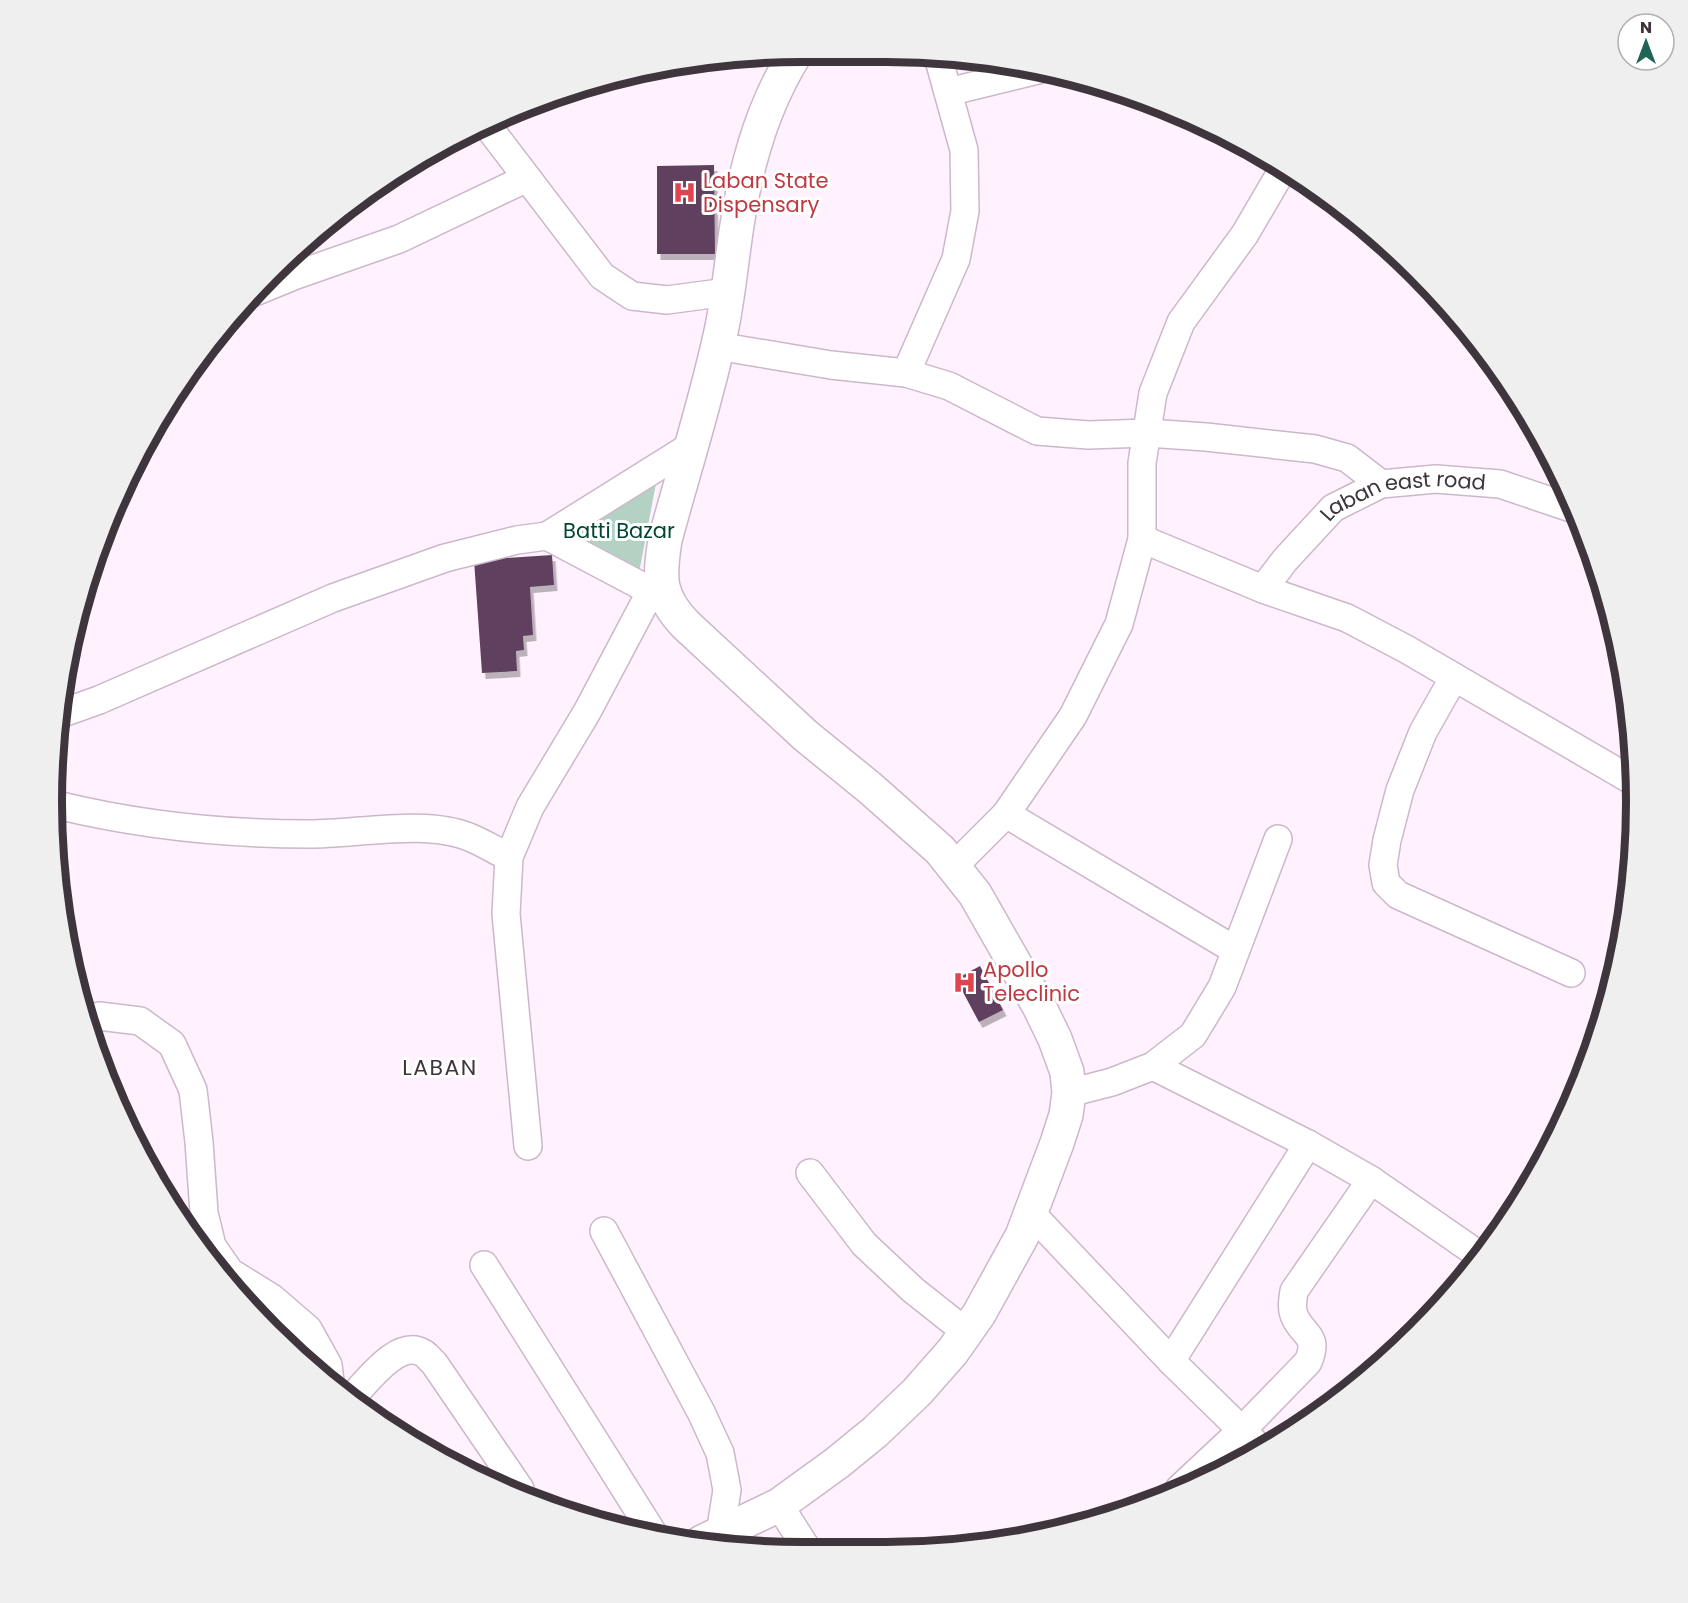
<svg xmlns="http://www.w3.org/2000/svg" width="1688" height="1603" font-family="Poppins,sans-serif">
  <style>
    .green { fill: #b3d2c3 }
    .building { fill: #60415e; filter: url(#shadow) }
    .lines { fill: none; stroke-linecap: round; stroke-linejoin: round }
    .street-casing { stroke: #cdb7cb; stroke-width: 30 }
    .secondary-casing { stroke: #cdb7cb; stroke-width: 36 }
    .street { stroke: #fff; stroke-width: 27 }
    .secondary { stroke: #fff; stroke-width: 33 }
    .labels { text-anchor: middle; stroke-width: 6; stroke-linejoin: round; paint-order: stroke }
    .health-label { font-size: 21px; fill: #be3a42; stroke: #fff; text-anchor: start }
    .street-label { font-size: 21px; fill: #3e353d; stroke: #fff }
    .park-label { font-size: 21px; fill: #024731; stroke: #fff }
    .neighbourhood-label { font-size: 22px; letter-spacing: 1.5px; fill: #3e353d; stroke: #fff }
    .rim { fill: none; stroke: #3e353d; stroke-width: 8 }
  </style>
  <defs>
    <filter id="shadow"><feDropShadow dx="3.5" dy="6" stdDeviation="0" flood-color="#0004"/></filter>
  </defs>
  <rect width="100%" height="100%" fill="#fff1fd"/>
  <polygon class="green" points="658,473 639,573 564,532"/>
  <g class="building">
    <polygon points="714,165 715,254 657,254 657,166"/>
    <polygon points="552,555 554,585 530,587 533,635 523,636 524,650 516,651 517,671 482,673 474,560"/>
    <polygon points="980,966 1003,1010 979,1022 956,979"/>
  </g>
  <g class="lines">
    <defs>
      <g id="street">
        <polyline points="948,92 1038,70"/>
        <polyline points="486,124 602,276 632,296 667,300 727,292"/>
        <polyline points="252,293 296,275 399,239 527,178"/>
        <polyline points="717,346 831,365 906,373 949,386 1037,431 1088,435 1147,433 1206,437 1315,449 1347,458 1381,484"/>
        <polyline points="906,373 956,259 965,211 964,150 937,53"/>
        <polyline points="547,536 691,446"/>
        <polyline points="1142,539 1263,589 1347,618 1406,649 1633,781"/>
        <path id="s1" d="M1263 589 1285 560 1333 508 1381 484 1436 479 1500 484 1574 509"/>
        <polyline points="1454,677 1423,732 1400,790 1387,840 1383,865 1386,883 1398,895 1571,973"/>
        <polyline points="57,715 99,700 333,598 445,558 517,540 547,536 651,591 664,593"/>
        <path d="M57 805C139 825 226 834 310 834 357 834 426 819 469 837 482 842 496 851 509 857"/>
        <polyline points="1006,814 1235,950"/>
        <polyline points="953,867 1006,814 1073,716 1119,624 1142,539 1142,463 1153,393 1181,322 1245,234 1283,169"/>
        <polyline points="86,1020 99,1016 140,1021 172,1044 193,1090 199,1142 204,1213 212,1246 230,1272 272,1298 308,1329 328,1365 330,1381"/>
        <polyline points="1153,1066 1308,1144 1371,1180 1482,1257"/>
        <polyline points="1069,1093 1112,1082 1153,1066 1193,1035 1222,987 1278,839"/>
        <polyline points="528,1146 506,914 509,857 530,807 587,712 651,591"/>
        <polyline points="810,1173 864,1244 913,1290 966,1332"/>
        <polyline points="1031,1213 1171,1361 1263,1451"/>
        <polyline points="604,1231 701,1412 720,1453 727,1490 720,1534"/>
        <polyline points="484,1265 656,1538"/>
        <polyline points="1171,1361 1308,1144"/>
        <path d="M351 1398C367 1382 398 1338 423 1353 427 1355 430 1360 434 1363L520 1489"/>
        <path d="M1179 1489 1243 1429 1308 1362C1320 1334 1302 1336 1294 1315 1291 1307 1293 1299 1294 1291L1371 1180"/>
        <polyline points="779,1505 809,1552"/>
      </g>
      <path id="secondary" d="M702 1542 779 1505 837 1463 875 1432 917 1392 953 1351 979 1314 1022 1236 1057 1143 1066 1115 1069 1093 1067 1072 1055 1039 1039 1006 975 894 940 850 870 788 806 736 686 625C658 596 659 578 665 540 684 469 707 399 722 327 729 292 732 255 738 219 747 161 765 101 797 51"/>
    </defs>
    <use href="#street" class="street-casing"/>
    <use href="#secondary" class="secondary-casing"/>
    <use href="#street" class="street"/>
    <use href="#secondary" class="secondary"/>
  </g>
  <defs>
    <symbol id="hospital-bare" viewBox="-9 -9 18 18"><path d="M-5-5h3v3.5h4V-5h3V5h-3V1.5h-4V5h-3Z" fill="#e0444e" stroke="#fff" stroke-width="2.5" paint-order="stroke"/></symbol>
  </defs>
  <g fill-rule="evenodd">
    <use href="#hospital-bare" x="668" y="176" width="33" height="33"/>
    <use href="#hospital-bare" x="948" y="966" width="33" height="33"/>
  </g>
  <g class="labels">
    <g class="health-label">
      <text x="703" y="188">Laban State<tspan x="703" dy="24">Dispensary</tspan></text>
      <text x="983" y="977">Apollo<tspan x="983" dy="24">Teleclinic</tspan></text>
    </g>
    <g class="street-label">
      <text dy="7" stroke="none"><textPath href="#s1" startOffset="180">Laban east road</textPath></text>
    </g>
    <g class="park-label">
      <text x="619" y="538">Batti Bazar</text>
    </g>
    <g class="neighbourhood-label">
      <text x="440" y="1075">LABAN</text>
    </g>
  </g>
  <path d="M0 0H1688V1603H0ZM802 62H886A740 740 0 0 1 1626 802V802A740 740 0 0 1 886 1542H802A740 740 0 0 1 62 802V802A740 740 0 0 1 802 62Z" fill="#f0efef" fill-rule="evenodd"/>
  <path class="rim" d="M802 62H886A740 740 0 0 1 1626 802V802A740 740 0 0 1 886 1542H802A740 740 0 0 1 62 802V802A740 740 0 0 1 802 62Z"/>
  <g transform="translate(1646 42)"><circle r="28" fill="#ffffff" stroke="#b2aeb1" stroke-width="1.5"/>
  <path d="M0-4.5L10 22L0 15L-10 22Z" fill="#1f6455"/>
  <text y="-9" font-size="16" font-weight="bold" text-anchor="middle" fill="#3e353d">N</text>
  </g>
</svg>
